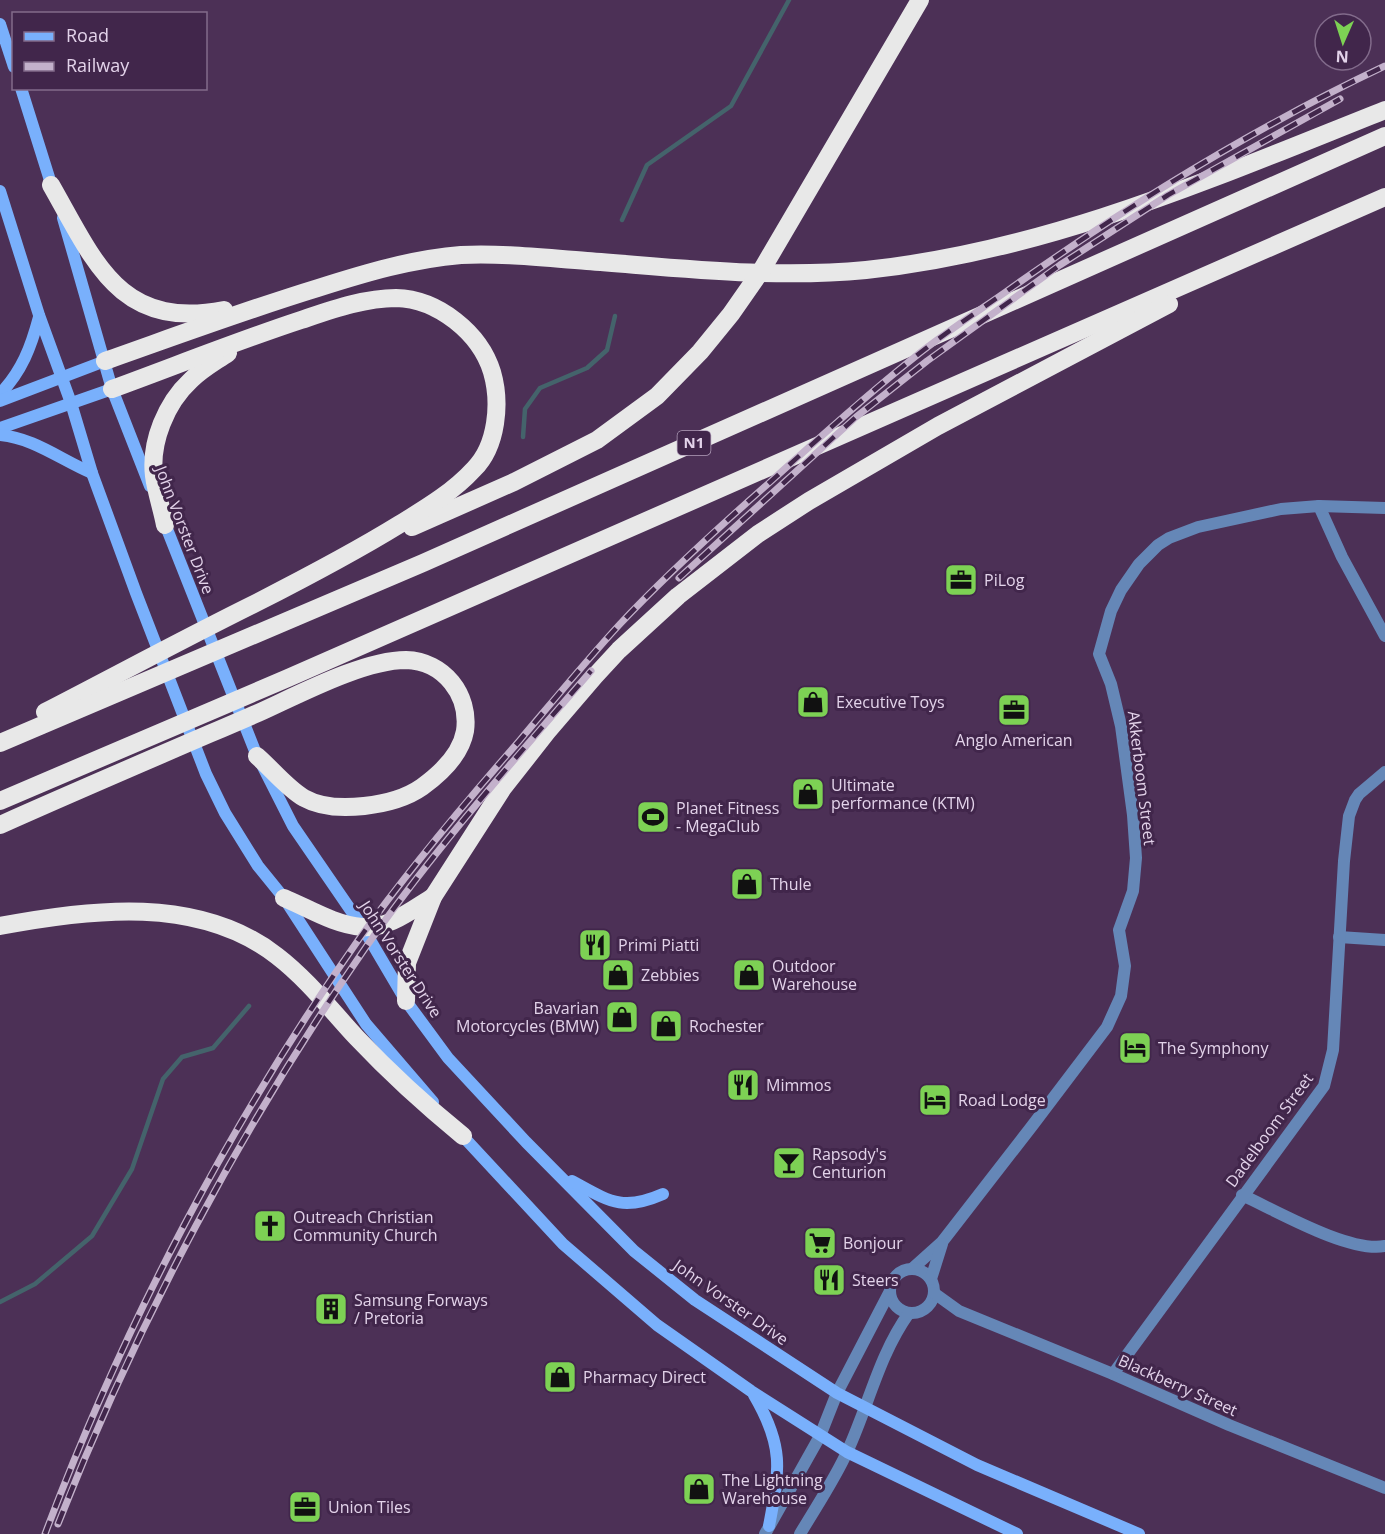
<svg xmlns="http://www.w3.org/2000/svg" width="1385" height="1534" font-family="'Open Sans',sans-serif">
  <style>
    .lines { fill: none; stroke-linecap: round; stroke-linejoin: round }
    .stream { stroke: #44636b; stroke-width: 4.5 }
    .street { stroke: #6587b7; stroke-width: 12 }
    .secondary { stroke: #79b0fc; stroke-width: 12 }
    .highway { stroke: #e8e8e8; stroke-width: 18 }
    .rail-casing { stroke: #c3b1cb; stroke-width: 7 }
    .rail { stroke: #41264b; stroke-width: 4.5; stroke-dasharray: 14; stroke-linecap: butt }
    .labels { text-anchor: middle; stroke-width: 6; stroke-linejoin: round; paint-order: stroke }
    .shield { fill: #41264b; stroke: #b29fba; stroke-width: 1.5 }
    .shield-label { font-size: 15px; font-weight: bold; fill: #e3d3ea }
    .street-label { font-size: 16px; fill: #e3d3ea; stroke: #41264b }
    .poi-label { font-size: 16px; fill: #e3d3ea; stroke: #41264b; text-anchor: start }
  </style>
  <rect width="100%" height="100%" fill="#4c3056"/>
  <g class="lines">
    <g class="stream">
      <polyline points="622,220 647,165 731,106 789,0"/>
      <polyline points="523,437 525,409 540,388 587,368 607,350 615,316"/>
      <polyline points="0,1302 35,1284 92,1236 132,1169 163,1079 182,1057 213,1048 249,1006"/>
    </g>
    <g class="street">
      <polyline points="1319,506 1342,557 1385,636"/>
      <polyline points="1339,937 1385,940"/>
      <path d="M1242 1195C1277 1211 1349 1253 1385 1246"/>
      <polyline points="913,1268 942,1242 1032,1126 1107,1027 1121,996 1125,966 1119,930 1133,891 1136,858 1133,815 1121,726 1111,684 1099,654 1111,611 1121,590 1139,564 1158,545 1169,538 1198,527 1281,509 1319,506 1385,508"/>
      <circle cx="912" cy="1291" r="22"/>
      <polyline points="931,1279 942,1244"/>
      <polyline points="934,1293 959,1311 1113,1374 1229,1425 1385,1488"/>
      <polyline points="1113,1374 1324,1086 1333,1050 1344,861 1349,816 1355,800 1359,794 1385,772"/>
      <polyline points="765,1534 820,1436 837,1393 889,1293"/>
      <path d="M800 1534C816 1507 835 1479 848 1450 869 1404 879 1355 909 1313"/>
    </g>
    <g class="secondary">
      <polyline points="0,24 14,67"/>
      <polyline points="21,88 53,190"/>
      <polyline points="0,191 39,315 71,403 92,473 136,593 206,774 225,813 258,866 284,898 366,1024 433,1102"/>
      <polyline points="63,218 112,389 150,486"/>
      <path d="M0 394C22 371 31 347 39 317"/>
      <polyline points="0,401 105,361"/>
      <polyline points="0,428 112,389"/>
      <path d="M0 435C34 438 61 460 92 473"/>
      <polyline points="163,519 255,751 293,826 363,928 406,1001 448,1058 526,1142 634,1251 695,1300 837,1393 977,1465 1139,1534"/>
      <polyline points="458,1131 563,1244 657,1325 751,1391 847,1452 1017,1534"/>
      <path d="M572 1181C609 1201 622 1212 663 1194"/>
      <path d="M754 1395C784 1446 780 1469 769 1526"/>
    </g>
    <g class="highway">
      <path d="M51 185C95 262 119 330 224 310"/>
      <path d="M105 361C176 336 246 310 318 288 365 273 412 259 461 255 503 253 545 258 587 261 680 268 773 279 866 270 1048 251 1216 177 1385 110"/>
      <path d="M165 525C162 509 156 492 154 476 150 442 166 403 191 380 202 369 215 362 228 353"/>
      <polyline points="412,527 514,482 597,440 657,396 700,352 731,314 761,271 920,0"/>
      <path d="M45 712C115 676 185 638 256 603 305 578 353 553 400 524 426 508 453 492 474 469 497 446 501 403 492 372 480 333 438 299 396 298 364 298 331 310 301 320 237 341 175 366 112 389"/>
      <polyline points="0,743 423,563 1385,136"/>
      <polyline points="0,801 288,678 1385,197"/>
      <path d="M0 825C85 787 172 750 258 713 298 695 363 660 406 660 444 661 470 695 465 731 461 754 440 774 422 787 395 806 334 815 304 798 287 788 272 769 257 756"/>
      <path d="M284 898C308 908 335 925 362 927 387 930 413 909 433 897"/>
      <path d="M0 926C90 909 199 895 277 956 307 979 331 1010 356 1037 390 1073 425 1105 463 1136"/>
      <polyline points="406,1001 407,963 433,897 503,788 547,732 595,676 619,650 678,596 758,534 809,501 938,426 1169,304"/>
    </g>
    <defs>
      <g id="rail">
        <polyline points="679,578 856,417 927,361 1060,265 1168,195 1340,99"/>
        <path d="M58 1524C137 1323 243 1124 366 947 434 850 513 761 591 671"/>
        <path d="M45 1534C123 1327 231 1120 359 939 409 869 464 804 520 740 553 701 586 661 620 624 667 574 718 528 769 483 817 440 865 396 916 356 945 333 977 312 1007 291 1127 206 1252 129 1385 66"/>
      </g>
    </defs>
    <use href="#rail" class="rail-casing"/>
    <use href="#rail" class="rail"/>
  </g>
  <defs>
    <symbol id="office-square" viewBox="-11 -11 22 22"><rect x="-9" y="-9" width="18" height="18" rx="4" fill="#7dd154" stroke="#41264b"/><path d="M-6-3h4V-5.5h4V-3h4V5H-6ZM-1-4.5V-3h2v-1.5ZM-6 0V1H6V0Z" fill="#111"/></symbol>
    <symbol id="shop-square" viewBox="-11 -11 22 22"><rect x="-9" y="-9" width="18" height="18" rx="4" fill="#7dd154" stroke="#41264b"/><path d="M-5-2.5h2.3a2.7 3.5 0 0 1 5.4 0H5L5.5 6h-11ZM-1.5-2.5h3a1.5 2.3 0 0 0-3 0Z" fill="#111"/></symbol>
    <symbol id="stadium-square" viewBox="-11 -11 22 22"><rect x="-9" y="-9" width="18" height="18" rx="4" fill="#7dd154" stroke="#41264b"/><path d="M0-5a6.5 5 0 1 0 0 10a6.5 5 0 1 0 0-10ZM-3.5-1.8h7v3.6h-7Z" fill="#111"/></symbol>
    <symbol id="restaurant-square" viewBox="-11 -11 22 22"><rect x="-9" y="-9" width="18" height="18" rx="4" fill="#7dd154" stroke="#41264b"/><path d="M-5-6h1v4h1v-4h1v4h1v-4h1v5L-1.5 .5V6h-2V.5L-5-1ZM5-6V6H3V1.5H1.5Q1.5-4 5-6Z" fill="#111"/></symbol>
    <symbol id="hotel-square" viewBox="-11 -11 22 22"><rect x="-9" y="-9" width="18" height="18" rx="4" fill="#7dd154" stroke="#41264b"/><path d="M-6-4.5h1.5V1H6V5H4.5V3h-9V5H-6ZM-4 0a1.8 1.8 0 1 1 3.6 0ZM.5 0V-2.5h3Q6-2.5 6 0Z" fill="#111"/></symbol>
    <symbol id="bar-square" viewBox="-11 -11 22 22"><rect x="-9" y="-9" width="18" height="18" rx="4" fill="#7dd154" stroke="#41264b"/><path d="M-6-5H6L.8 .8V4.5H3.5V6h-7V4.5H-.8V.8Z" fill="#111"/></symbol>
    <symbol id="church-square" viewBox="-11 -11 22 22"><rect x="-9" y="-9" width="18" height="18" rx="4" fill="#7dd154" stroke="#41264b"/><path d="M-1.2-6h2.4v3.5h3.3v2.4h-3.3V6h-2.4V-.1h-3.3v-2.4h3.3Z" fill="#111"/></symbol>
    <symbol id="supermarket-square" viewBox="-11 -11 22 22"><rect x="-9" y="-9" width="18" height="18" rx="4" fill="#7dd154" stroke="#41264b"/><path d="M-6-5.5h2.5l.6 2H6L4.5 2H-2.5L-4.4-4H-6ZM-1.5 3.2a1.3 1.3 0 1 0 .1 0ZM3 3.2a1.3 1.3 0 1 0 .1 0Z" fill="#111"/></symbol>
    <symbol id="building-square" viewBox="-11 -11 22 22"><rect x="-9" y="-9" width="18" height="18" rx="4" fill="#7dd154" stroke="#41264b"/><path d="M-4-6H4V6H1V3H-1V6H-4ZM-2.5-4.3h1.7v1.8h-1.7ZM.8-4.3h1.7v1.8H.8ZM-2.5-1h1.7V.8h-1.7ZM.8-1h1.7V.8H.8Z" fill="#111"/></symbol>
  </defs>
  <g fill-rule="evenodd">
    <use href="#office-square" x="942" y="561" width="38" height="38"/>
    <use href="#shop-square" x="794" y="683" width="38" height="38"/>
    <use href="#office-square" x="995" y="691" width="38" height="38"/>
    <use href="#shop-square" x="789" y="775" width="38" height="38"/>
    <use href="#stadium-square" x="634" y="798" width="38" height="38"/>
    <use href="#shop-square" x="728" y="865" width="38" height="38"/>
    <use href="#restaurant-square" x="576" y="926" width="38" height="38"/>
    <use href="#shop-square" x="599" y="956" width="38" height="38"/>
    <use href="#shop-square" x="730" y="956" width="38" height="38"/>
    <use href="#shop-square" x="603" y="998" width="38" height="38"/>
    <use href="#shop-square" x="647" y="1007" width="38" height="38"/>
    <use href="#hotel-square" x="1116" y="1029" width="38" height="38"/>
    <use href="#restaurant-square" x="724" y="1066" width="38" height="38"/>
    <use href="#hotel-square" x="916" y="1081" width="38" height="38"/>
    <use href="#bar-square" x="770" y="1144" width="38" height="38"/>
    <use href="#church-square" x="251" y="1207" width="38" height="38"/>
    <use href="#supermarket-square" x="801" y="1224" width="38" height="38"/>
    <use href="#restaurant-square" x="810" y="1261" width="38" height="38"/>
    <use href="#building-square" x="312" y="1290" width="38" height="38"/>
    <use href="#shop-square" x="541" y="1358" width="38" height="38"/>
    <use href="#shop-square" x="680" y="1470" width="38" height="38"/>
    <use href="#office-square" x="286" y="1488" width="38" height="38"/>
  </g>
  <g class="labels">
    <rect class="shield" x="677.5" y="431" width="33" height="24" rx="4.5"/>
    <g class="shield-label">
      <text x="694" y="448">N1</text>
    </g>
    <g class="street-label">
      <text transform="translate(185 530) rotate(69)" y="6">John Vorster Drive</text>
      <text transform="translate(1142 778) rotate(83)" y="6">Akkerboom Street</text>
      <text transform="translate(401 959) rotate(57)" y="6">John Vorster Drive</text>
      <text transform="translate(1269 1130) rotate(-54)" y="6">Dadelboom Street</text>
      <text transform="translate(731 1302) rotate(35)" y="6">John Vorster Drive</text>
      <text transform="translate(1178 1385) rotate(24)" y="6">Blackberry Street</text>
    </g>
    <g class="poi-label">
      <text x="984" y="586">PiLog</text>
      <text x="836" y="708">Executive Toys</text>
      <text x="1014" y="746" text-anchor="middle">Anglo American</text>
      <text x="831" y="791">Ultimate<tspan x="831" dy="18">performance (KTM)</tspan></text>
      <text x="676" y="814">Planet Fitness<tspan x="676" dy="18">- MegaClub</tspan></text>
      <text x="770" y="890">Thule</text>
      <text x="618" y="951">Primi Piatti</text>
      <text x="772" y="972">Outdoor<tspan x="772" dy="18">Warehouse</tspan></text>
      <text x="641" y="981">Zebbies</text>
      <text x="599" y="1014" text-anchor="end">Bavarian<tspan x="599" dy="18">Motorcycles (BMW)</tspan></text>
      <text x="689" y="1032">Rochester</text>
      <text x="1158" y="1054">The Symphony</text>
      <text x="766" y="1091">Mimmos</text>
      <text x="958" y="1106">Road Lodge</text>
      <text x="812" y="1160">Rapsody's<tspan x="812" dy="18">Centurion</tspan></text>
      <text x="293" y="1223">Outreach Christian<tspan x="293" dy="18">Community Church</tspan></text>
      <text x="843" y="1249">Bonjour</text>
      <text x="852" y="1286">Steers</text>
      <text x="354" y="1306">Samsung Forways<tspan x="354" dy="18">/ Pretoria</tspan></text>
      <text x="583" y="1383">Pharmacy Direct</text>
      <text x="722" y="1486">The Lightning<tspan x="722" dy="18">Warehouse</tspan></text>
      <text x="328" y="1513">Union Tiles</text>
    </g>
  </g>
  <rect x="12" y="12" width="195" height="78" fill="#41264b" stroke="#826b8b" stroke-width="1.5"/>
  <rect x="24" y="32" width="30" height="9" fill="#79b0fc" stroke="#826b8b" stroke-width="1.5"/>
  <text x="66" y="42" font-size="18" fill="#e3d3ea">Road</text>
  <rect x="24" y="62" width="30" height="9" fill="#c3b1cb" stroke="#826b8b" stroke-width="1.5"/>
  <text x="66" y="72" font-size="18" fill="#e3d3ea">Railway</text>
  <g transform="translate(1343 42) rotate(183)"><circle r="28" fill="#41264b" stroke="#826b8b" stroke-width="1.5"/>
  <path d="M0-4.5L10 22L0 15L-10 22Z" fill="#7dd154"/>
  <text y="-9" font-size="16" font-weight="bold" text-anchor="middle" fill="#e3d3ea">N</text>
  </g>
</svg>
